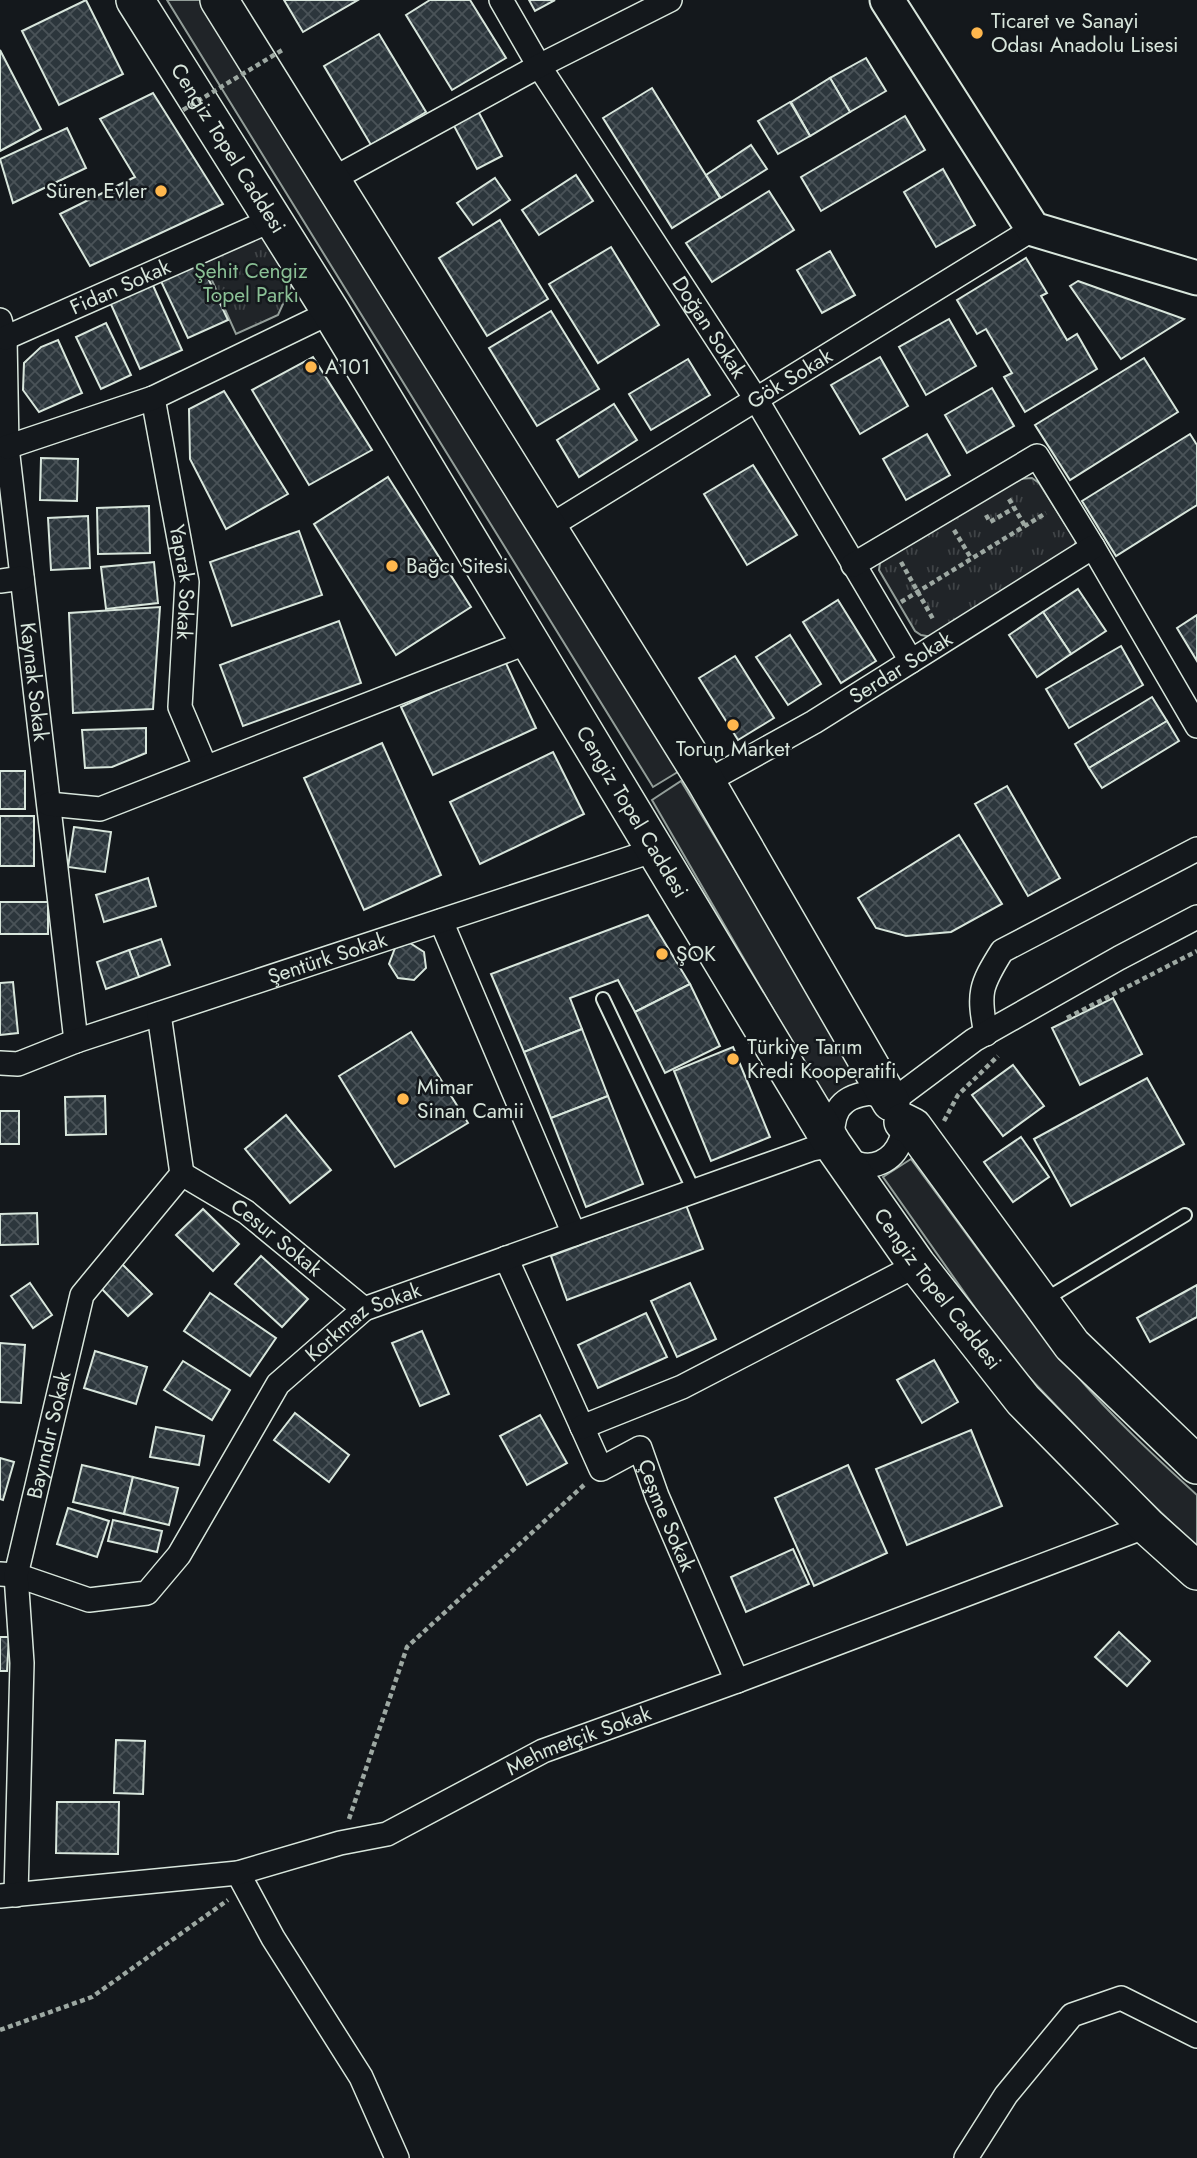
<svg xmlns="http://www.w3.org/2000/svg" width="1197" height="2158" font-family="Jost,sans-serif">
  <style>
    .grass { fill: #202428; stroke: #939e99; stroke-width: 2 }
    .park { fill: url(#park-tufts); stroke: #939e99; stroke-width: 2 }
    .building { fill: url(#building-cross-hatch); stroke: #d8e6dc; stroke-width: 2 }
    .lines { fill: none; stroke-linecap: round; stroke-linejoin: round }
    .lane-casing { stroke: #d8e6dc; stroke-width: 16 }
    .street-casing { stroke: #d8e6dc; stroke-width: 26 }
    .secondary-casing { stroke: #d8e6dc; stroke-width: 37 }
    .primary-casing { stroke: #d8e6dc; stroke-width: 40 }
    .path { stroke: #9da8a2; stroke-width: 4.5; stroke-dasharray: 5 3.5; stroke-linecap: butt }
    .lane { stroke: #14181c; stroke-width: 12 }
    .street { stroke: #14181c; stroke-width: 23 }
    .secondary { stroke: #14181c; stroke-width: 33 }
    .primary { stroke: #14181c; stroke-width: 37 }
    .path-bridge { stroke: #9da8a2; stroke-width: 4.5; stroke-dasharray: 5 3.5; stroke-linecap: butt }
    .poi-dot { fill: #ffb74d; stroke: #14181c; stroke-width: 2.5 }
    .labels { text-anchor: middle; stroke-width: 5; stroke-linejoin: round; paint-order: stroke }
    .poi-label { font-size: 21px; fill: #d8e6dc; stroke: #14181c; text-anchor: start }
    .street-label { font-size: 21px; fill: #d8e6dc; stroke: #14181c }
    .park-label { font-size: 21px; fill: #8ac095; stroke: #14181c }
  </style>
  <defs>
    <pattern id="park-tufts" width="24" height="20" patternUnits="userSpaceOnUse" patternTransform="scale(1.75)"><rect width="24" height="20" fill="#202428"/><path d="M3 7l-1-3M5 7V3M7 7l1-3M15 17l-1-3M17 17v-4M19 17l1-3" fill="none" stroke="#404447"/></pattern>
    <pattern id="building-cross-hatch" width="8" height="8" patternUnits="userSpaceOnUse" patternTransform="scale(1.75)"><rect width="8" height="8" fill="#2c363c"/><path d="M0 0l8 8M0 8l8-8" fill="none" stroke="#4a5358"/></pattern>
  </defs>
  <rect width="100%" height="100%" fill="#14181c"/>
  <g class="grass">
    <polygon points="167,0 212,0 686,767 653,787"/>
    <polygon points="681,781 863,1081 828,1104 652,800"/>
    <path d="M911 1159C964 1230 1015 1303 1073 1371 1110 1415 1154 1456 1197 1495V1547L1124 1477 1009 1356 883 1177Z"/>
  </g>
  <g class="park">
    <polygon points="261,228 292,284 278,315 236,334 201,256"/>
    <polygon points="1032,478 1039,483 1076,541 1072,551 932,637 921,635 915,631 879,570 880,563 885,557 1018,479"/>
  </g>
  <g class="building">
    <polygon points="86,0 123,74 59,105 22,31"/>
    <polygon points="284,0 358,0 303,32"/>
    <polygon points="430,0 470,0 506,58 452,90 406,15"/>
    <polygon points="529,0 555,0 535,11"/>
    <polygon points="379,34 426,112 371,145 324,66"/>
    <polygon points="0,50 41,129 0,151"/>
    <polygon points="866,58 886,91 850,112 830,78"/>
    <polygon points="830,78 850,112 810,136 791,102"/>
    <polygon points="652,88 720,198 672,228 603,118"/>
    <polygon points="153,93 223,204 90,266 60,214 135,177 100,119"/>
    <polygon points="790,102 810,136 778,154 758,121"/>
    <polygon points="478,111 502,156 477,169 453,124"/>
    <polygon points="905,116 925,150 821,211 801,177"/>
    <polygon points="67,128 86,168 13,203 0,159"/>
    <polygon points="751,145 767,169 721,198 706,175"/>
    <polygon points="943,169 975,225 936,247 904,192"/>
    <polygon points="576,175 593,201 539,235 522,210"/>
    <polygon points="495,178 510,200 473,225 457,203"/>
    <polygon points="769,191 794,230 712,282 686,243"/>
    <polygon points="500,220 548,299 487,336 439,258"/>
    <polygon points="611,247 659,325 598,363 549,284"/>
    <polygon points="830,251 855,295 822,313 797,270"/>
    <polygon points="198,257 228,320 188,338 158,275"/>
    <polygon points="1026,258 1047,293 1041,296 1067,340 1077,334 1097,369 1025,412 1004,377 1012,373 986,329 977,334 957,300"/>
    <polygon points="151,281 182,350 140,369 109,300"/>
    <polygon points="1078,281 1184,319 1121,359 1070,286"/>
    <polygon points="551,311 599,389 537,426 489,348"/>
    <polygon points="949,319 976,366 926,395 899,347"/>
    <polygon points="106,323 131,375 101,389 76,337"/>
    <polygon points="58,340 82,393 39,412 23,390 24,363 41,347"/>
    <polygon points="313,357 372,450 309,485 252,390"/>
    <polygon points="880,357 908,406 860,434 831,385"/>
    <polygon points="1144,358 1178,412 1070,480 1035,425"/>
    <polygon points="688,359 710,395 651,430 629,394"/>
    <polygon points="992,388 1014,426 967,453 945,415"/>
    <polygon points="224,391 288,494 226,529 190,459 189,409"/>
    <polygon points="614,404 637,440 579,477 557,440"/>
    <polygon points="927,434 950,475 906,500 883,459"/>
    <polygon points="1190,434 1197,445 1197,505 1116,556 1082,501"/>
    <polygon points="41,458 78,459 77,501 40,500"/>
    <polygon points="753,465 797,535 747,565 704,494"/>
    <polygon points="388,477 471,607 396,655 314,524"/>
    <polygon points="149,506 150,553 98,554 97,508"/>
    <polygon points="88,516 90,568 51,570 48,518"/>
    <polygon points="299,531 322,595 232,626 210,562"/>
    <polygon points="154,562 158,603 106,609 101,567"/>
    <polygon points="1078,589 1106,631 1071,654 1043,612"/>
    <polygon points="838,600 876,661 841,683 803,622"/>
    <polygon points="160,607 153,709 73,713 69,613"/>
    <polygon points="1043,612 1071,654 1037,677 1009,635"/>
    <polygon points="1197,615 1197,661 1177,628"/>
    <polygon points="339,621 361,683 243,726 220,665"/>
    <polygon points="790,635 821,684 788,705 756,657"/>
    <polygon points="1121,646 1143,685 1069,728 1046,689"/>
    <polygon points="735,656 774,718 738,740 699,678"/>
    <polygon points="504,659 536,728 433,775 401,707"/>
    <polygon points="1152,697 1167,721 1089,768 1075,744"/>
    <polygon points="1167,721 1179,741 1102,788 1089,768"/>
    <polygon points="146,728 146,753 112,767 85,768 82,730"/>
    <polygon points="382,743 441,875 364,910 304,778"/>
    <polygon points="553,752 584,814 480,864 450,802"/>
    <rect x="0" y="771" width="25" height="38"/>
    <polygon points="1007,786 1060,878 1028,896 975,804"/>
    <rect x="0" y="816" width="34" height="50"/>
    <polygon points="74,827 111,832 105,872 68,867"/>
    <polygon points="959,835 1002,904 951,932 906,936 876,928 858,898"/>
    <polygon points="148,878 156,906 104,922 96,895"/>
    <rect x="0" y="902" width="48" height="32"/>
    <polygon points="648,915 690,984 635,1012 618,980 570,998 582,1029 524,1052 491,974"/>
    <polygon points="161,939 170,965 139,977 129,950"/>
    <polygon points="410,943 424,952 426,968 414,980 398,978 389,964 395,948"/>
    <polygon points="129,950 139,977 106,989 97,962"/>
    <polygon points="13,982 18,1033 0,1035 0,983"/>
    <polygon points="690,984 720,1046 665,1073 635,1012"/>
    <polygon points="1113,998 1142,1054 1080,1085 1052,1028"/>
    <polygon points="582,1029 608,1096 551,1118 524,1052"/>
    <polygon points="411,1032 468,1123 395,1167 339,1076"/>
    <polygon points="733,1047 770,1137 711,1161 674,1071"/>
    <polygon points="1013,1065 1044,1106 1003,1136 972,1095"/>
    <polygon points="1147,1078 1184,1144 1071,1206 1034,1139"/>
    <polygon points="105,1096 106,1134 66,1135 65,1097"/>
    <polygon points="608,1096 643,1184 586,1207 551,1118"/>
    <rect x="0" y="1111" width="19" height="33"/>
    <polygon points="286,1115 331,1170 290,1203 245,1149"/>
    <polygon points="1021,1137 1049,1177 1013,1202 984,1162"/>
    <polygon points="686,1205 703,1249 567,1300 551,1256"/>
    <polygon points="203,1209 239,1244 213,1271 176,1235"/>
    <polygon points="37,1213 38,1244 0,1245 0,1214"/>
    <polygon points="261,1256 308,1299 282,1327 235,1284"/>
    <polygon points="122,1264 152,1294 128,1316 99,1286"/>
    <polygon points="30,1283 52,1315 33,1328 11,1296"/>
    <polygon points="690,1283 716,1339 677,1357 651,1301"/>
    <polygon points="1197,1285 1197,1317 1150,1342 1137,1318"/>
    <polygon points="210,1293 276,1338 250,1376 184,1331"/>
    <polygon points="646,1313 667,1357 598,1388 578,1345"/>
    <polygon points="422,1331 449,1394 420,1406 392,1343"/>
    <polygon points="0,1343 25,1345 21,1403 0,1402"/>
    <polygon points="95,1351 147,1367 136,1404 84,1388"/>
    <polygon points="934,1360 958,1402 922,1423 897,1380"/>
    <polygon points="183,1361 230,1390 212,1420 164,1390"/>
    <polygon points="295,1413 349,1455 329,1482 274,1440"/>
    <polygon points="540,1415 567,1463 527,1485 500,1436"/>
    <polygon points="156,1427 204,1436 199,1465 150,1457"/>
    <polygon points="971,1430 1002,1506 907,1545 876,1469"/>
    <polygon points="0,1458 14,1462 3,1500 0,1499"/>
    <polygon points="82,1465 133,1477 124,1514 73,1502"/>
    <polygon points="848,1465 887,1553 814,1586 775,1498"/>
    <polygon points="133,1477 178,1488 169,1525 124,1514"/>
    <polygon points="68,1508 109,1521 97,1557 57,1544"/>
    <polygon points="113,1520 162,1531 157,1552 108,1541"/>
    <polygon points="793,1549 809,1584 746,1612 731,1577"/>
    <polygon points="1119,1632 1150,1661 1127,1686 1095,1657"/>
    <polygon points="0,1637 9,1637 7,1671 0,1671"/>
    <polygon points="116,1740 145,1741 143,1794 114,1793"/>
    <polygon points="57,1802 119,1802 118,1854 56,1853"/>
  </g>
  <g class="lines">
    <defs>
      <g id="lane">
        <polyline points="603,999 694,1191"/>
        <polyline points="1044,1300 1185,1215"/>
      </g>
      <g id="street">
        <path id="s1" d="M501 0 539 66 756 399 911 661"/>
        <polyline points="331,180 539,66 670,0"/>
        <path id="s2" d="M0 320 5 338 7 447 76 1041"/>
        <path id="s3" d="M5 338 274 219"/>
        <path id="s4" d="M153 398 187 582 180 707 205 766"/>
        <polyline points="7,447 153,398 331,312"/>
        <path id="s5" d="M547 528 1033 229"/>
        <polyline points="853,565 1037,456 1093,547 1197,726"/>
        <polyline points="0,581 22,578"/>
        <path id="s6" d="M706 782 814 722 1093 547"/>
        <polyline points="49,804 100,809 528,642"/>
        <polyline points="441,921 574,1234"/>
        <path d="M986 1034C978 993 980 986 1002 951L1197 849"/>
        <path id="s7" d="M0 1063 18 1064 76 1041 655 850"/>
        <path d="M870 1093C932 1107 896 1186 849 1160 843 1156 838 1150 833 1145 831 1115 837 1097 870 1093Z"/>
        <polyline points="891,1102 974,1040 1119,958 1197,917"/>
        <path id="s8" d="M182 1174 246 1212 364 1309"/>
        <path id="s9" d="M506 1258 601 1469 640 1448 657 1496 737 1681"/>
        <polyline points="582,1427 682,1387 917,1265"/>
        <path id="s10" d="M0 1574 16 1575 89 1600 147 1593 179 1555 278 1384 364 1309 812 1149 833 1145"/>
        <polyline points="238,1873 273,1938 361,2077 397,2158"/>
        <path id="s11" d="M16 1895 22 1663 16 1575 82 1295 182 1174 159 1014"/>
        <path id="s12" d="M0 1896 238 1873 340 1843 387 1834 543 1751 737 1681 1147 1526"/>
        <polyline points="966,2158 1006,2095 1072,2015 1121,1998 1197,2036"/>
      </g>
      <polyline id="secondary" points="887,0 1033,229 1197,278"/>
      <g id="primary">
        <path id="s13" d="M135 0 331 312 833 1145 917 1265 1023 1400 1147 1526 1197 1571"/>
        <polyline points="219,0 706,782 891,1102"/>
        <polyline points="903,1122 913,1127 1072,1345 1197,1465"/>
      </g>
    </defs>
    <use href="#lane" class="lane-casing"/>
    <use href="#street" class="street-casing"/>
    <use href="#secondary" class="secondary-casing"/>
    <use href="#primary" class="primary-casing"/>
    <g class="path">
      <polyline points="1009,499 1025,526"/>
      <polyline points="986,515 990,522 1014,508"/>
      <polyline points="954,530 971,558"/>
      <polyline points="901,562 933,619"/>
      <polyline points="901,602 1046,513"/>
      <polyline points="1067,1018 1197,951"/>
      <polyline points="944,1121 958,1095 998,1056"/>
      <polyline points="349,1819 407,1647 584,1485"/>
      <polyline points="0,2030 92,1997 228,1900"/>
    </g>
    <use href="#lane" class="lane"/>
    <use href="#street" class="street"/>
    <use href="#secondary" class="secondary"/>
    <use href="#primary" class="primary"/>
    <polyline class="path-bridge" points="183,110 284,49"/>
  </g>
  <g class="poi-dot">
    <circle cx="977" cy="33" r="7"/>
    <circle cx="161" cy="191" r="7"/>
    <circle cx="311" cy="367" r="7"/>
    <circle cx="392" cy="566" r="7"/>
    <circle cx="733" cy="725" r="7"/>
    <circle cx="662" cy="954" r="7"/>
    <circle cx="733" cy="1059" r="7"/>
    <circle cx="403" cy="1099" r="7"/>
  </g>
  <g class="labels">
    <g class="poi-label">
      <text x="991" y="28">Ticaret ve Sanayi<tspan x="991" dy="24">Odası Anadolu Lisesi</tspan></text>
      <text x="147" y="198" text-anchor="end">Süren Evler</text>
      <text x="325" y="374">A101</text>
      <text x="406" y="573">Bağcı Sitesi</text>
      <text x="733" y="756" text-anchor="middle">Torun Market</text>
      <text x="676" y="961">ŞOK</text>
      <text x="747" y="1054">Türkiye Tarım<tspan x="747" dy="24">Kredi Kooperatifi</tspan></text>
      <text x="417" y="1094">Mimar<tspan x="417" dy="24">Sinan Camii</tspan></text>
    </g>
    <g class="street-label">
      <text dy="7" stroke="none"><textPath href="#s13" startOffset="175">Cengiz Topel Caddesi</textPath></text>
      <text dy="7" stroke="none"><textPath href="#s3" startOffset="126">Fidan Sokak</textPath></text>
      <text dy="7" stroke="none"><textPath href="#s1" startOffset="388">Doğan Sokak</textPath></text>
      <text dy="7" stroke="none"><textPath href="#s5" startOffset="285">Gök Sokak</textPath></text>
      <text dy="7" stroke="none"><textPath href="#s4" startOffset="187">Yaprak Sokak</textPath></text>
      <text dy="7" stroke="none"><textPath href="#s6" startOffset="226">Serdar Sokak</textPath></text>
      <text dy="7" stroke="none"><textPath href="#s2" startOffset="364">Kaynak Sokak</textPath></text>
      <text dy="7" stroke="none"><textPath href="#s13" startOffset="952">Cengiz Topel Caddesi</textPath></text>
      <text dy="7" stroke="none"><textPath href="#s7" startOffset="345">Şentürk Sokak</textPath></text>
      <text dy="7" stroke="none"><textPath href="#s8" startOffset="114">Cesur Sokak</textPath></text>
      <text dy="7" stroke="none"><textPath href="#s13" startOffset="1519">Cengiz Topel Caddesi</textPath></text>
      <text dy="7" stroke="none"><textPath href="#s10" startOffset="506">Korkmaz Sokak</textPath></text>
      <text dy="7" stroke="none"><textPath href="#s11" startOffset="464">Bayındır Sokak</textPath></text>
      <text dy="7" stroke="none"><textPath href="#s9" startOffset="348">Çeşme Sokak</textPath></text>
      <text dy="7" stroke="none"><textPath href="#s12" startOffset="607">Mehmetçik Sokak</textPath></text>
    </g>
    <g class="park-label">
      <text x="251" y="278">Şehit Cengiz<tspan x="251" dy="24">Topel Parkı</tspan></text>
    </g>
  </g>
</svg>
